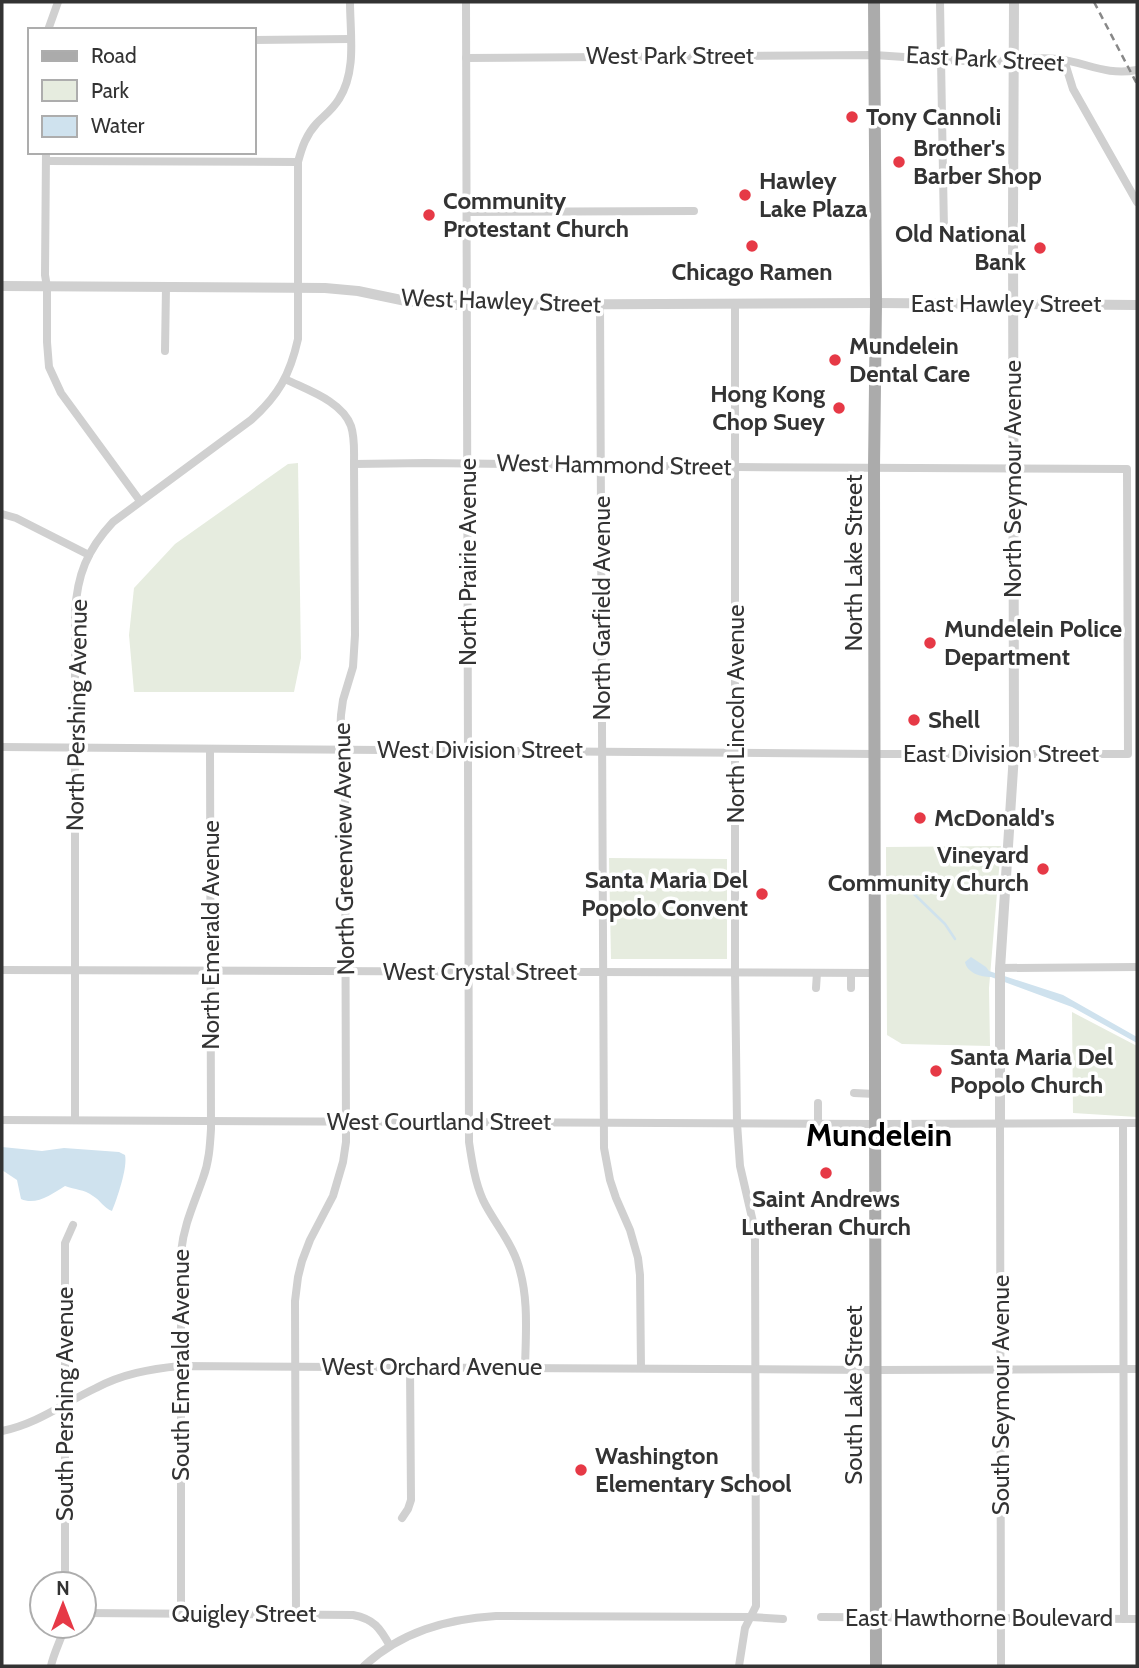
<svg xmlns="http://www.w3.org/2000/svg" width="1139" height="1668" font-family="Cabin,sans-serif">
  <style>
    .green { fill: #e6ecdf }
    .water { fill: #cfe2ee }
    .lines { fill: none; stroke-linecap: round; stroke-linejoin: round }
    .stream { stroke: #cfe2ee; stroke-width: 2.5 }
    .minor { stroke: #d0d0d0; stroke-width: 8 }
    .tertiary { stroke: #d0d0d0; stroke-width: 10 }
    .primary { stroke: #ababab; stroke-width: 12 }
    .rail { stroke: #888; stroke-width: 2.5; stroke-dasharray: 7 5; stroke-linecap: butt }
    .poi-dot { fill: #e63946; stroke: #fff; stroke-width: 2.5 }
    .labels { text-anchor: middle; stroke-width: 7; stroke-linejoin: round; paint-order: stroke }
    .street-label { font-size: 24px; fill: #333; stroke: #fff }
    .poi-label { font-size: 24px; font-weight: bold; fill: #333; stroke: #fff; text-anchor: start }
    .district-label { font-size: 32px; font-weight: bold; fill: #000; stroke: #fff }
  </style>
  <rect width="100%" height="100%" fill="#fff"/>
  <g class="green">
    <polygon points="298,463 301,658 294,692 134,692 129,635 134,588 175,544 288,464"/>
    <polygon points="1001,846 989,988 990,1046 902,1044 887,1035 886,847"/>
    <polygon points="609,858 727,859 727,959 611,959"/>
    <polygon points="1072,1012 1137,1046 1137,1117 1073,1113"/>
  </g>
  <g class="water">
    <path d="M971 957 986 967 989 971 1063 995 1137 1037V1043L1072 1007 991 977C981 977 967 973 965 962Z"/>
    <path d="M2 1147 42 1151 64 1148 119 1152 125 1155C128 1167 117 1199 112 1211 104 1208 100 1200 93 1196 84 1189 75 1190 65 1186 52 1194 36 1206 21 1199L17 1180 2 1170Z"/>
  </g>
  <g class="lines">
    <polyline class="stream" points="912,892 945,924 955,939"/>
    <g class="minor">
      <path d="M466 2 469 1142C472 1162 475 1182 483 1200 493 1221 509 1238 517 1261 529 1295 526 1331 525 1367"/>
      <polyline points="940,2 944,231"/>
      <polyline points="48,30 58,2"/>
      <polyline points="254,40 350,39"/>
      <path d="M466 58 874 55 980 62C1006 62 1031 56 1057 59 1086 62 1105 76 1137 70"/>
      <polyline points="1064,60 1073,89 1137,202"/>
      <polyline points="46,152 45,275 47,287 47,342 49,367 61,393 140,501"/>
      <polyline points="46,161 298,162"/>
      <polyline points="467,212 694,211"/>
      <polyline points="600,304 604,1148 610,1180 616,1198 630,1230 638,1258 640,1275 641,1368"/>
      <polyline points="735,304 735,972 737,1123 740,1166 753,1222 755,1240 756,1606 745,1628 739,1666"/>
      <polyline points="165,351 166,287"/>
      <path d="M285 379C307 390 342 401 351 426 355 438 354 452 354 464L355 635 353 667 343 700 341 715 340 737 345 758 346 1142 343 1162 333 1196 310 1240 302 1261 298 1277 295 1301 296 1614"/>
      <polyline points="2,514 16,518 89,555"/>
      <polyline points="2,747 875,754 1128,754 1127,469 735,467 426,463 354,464"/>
      <polyline points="1000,968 1137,967"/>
      <polyline points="2,970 875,973"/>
      <polyline points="851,973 851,988"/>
      <polyline points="816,988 817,973"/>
      <polyline points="854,1093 875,1094"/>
      <polyline points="818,1103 818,1124"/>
      <polyline points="2,1120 876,1124 1137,1123"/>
      <path d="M75 1120V613C77 575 87 550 113 522L251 420C278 396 290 375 298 339V162C302 147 306 135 317 123 325 115 333 109 339 99 357 71 350 33 350 2"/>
      <polyline points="1123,1123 1124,1619"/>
      <polyline points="1000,1124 1001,1666"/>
      <path d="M2 1431C37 1424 64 1403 96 1388 122 1374 150 1369 180 1366L875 1370 1137 1369"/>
      <polyline points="402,1518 408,1509 411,1500 410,1367"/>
      <polyline points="65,1584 65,1243 73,1225"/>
      <path d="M84 1613 353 1615C374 1619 380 1628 390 1646"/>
      <path d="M181 1614V1252C184 1224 194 1204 203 1178 209 1162 210 1146 211 1129L210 749"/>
      <polyline points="821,1617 1137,1619"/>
      <path d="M51 1666C54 1652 61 1640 65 1626"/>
      <path d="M364 1666C401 1632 446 1619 496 1616L751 1617 783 1619"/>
    </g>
    <g class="tertiary">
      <polyline points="2,286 325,288 358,291 406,301 455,305 876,303 1137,305"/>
      <polyline points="1000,1124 1000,969 1014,754 1013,218 1014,2"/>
    </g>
    <polyline class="primary" points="874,2 876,303 874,467 876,1666"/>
    <polyline class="rail" points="1094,2 1137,84"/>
  </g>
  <g class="poi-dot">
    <circle cx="852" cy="117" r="7"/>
    <circle cx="899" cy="162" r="7"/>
    <circle cx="745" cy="195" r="7"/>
    <circle cx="429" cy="215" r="7"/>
    <circle cx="752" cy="246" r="7"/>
    <circle cx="1040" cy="248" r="7"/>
    <circle cx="835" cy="360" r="7"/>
    <circle cx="839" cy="408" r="7"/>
    <circle cx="930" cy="643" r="7"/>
    <circle cx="914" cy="720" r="7"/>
    <circle cx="920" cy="818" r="7"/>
    <circle cx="1043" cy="869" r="7"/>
    <circle cx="762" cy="894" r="7"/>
    <circle cx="936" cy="1071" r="7"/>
    <circle cx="826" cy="1173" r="7"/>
    <circle cx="581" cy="1470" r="7"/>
  </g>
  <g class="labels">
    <g class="street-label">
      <text x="670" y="64">West Park Street</text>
      <text transform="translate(985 59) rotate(3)" y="8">East Park Street</text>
      <text transform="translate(501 301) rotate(2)" y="8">West Hawley Street</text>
      <text x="1006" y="312">East Hawley Street</text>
      <text transform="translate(614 465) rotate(1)" y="8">West Hammond Street</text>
      <text transform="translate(1013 479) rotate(-90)" y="8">North Seymour Avenue</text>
      <text transform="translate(468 562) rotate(-90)" y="8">North Prairie Avenue</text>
      <text transform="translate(854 563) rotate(-90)" y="8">North Lake Street</text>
      <text transform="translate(602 608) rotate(-90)" y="8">North Garfield Avenue</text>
      <text transform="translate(736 714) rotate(-90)" y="8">North Lincoln Avenue</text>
      <text transform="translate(77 715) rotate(-89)" y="8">North Pershing Avenue</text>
      <text x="480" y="758">West Division Street</text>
      <text x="1001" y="762">East Division Street</text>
      <text transform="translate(344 849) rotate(-91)" y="8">North Greenview Avenue</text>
      <text transform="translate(211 935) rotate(-90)" y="8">North Emerald Avenue</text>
      <text x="480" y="980">West Crystal Street</text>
      <text x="439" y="1130">West Courtland Street</text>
      <text transform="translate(181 1365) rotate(-90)" y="8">South Emerald Avenue</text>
      <text x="432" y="1375">West Orchard Avenue</text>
      <text transform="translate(854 1395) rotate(-90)" y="8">South Lake Street</text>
      <text transform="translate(1001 1395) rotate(-90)" y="8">South Seymour Avenue</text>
      <text transform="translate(65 1404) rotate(-90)" y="8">South Pershing Avenue</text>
      <text x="244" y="1622">Quigley Street</text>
      <text x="979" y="1626">East Hawthorne Boulevard</text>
    </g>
    <g class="poi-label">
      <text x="866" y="125">Tony Cannoli</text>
      <text x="913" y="156">Brother's<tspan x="913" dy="28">Barber Shop</tspan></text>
      <text x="759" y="189">Hawley<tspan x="759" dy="28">Lake Plaza</tspan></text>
      <text x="443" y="209">Community<tspan x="443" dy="28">Protestant Church</tspan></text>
      <text x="1026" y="242" text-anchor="end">Old National<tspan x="1026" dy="28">Bank</tspan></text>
      <text x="752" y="280" text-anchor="middle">Chicago Ramen</text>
      <text x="849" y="354">Mundelein<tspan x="849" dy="28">Dental Care</tspan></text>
      <text x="825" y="402" text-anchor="end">Hong Kong<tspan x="825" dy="28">Chop Suey</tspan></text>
      <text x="944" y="637">Mundelein Police<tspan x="944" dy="28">Department</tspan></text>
      <text x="928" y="728">Shell</text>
      <text x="934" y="826">McDonald's</text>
      <text x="1029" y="863" text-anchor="end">Vineyard<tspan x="1029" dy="28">Community Church</tspan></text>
      <text x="748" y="888" text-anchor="end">Santa Maria Del<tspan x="748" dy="28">Popolo Convent</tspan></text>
      <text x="950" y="1065">Santa Maria Del<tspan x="950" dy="28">Popolo Church</tspan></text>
      <text x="826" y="1207" text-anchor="middle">Saint Andrews<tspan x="826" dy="28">Lutheran Church</tspan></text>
      <text x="595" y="1464">Washington<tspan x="595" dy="28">Elementary School</tspan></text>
    </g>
    <g class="district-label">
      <text x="879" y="1146">Mundelein</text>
    </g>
  </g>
  <rect width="1139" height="1668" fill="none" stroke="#333333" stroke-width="7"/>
  <rect x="28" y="28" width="228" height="126" fill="#ffffff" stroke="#adadad" stroke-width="2"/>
  <rect x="42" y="51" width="35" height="10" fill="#ababab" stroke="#adadad" stroke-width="2"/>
  <text x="91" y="63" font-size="21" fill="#333333">Road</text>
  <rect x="42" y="80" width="35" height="21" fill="#e6ecdf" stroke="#adadad" stroke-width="2"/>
  <text x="91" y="98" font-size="21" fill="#333333">Park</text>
  <rect x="42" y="116" width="35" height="21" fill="#cfe2ee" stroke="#adadad" stroke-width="2"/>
  <text x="91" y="133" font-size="21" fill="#333333">Water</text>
  <g transform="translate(63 1605)"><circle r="33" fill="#ffffff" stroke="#adadad" stroke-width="2"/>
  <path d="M0-5L12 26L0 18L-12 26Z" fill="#e63946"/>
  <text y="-10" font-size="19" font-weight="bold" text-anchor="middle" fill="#333333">N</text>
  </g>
</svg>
